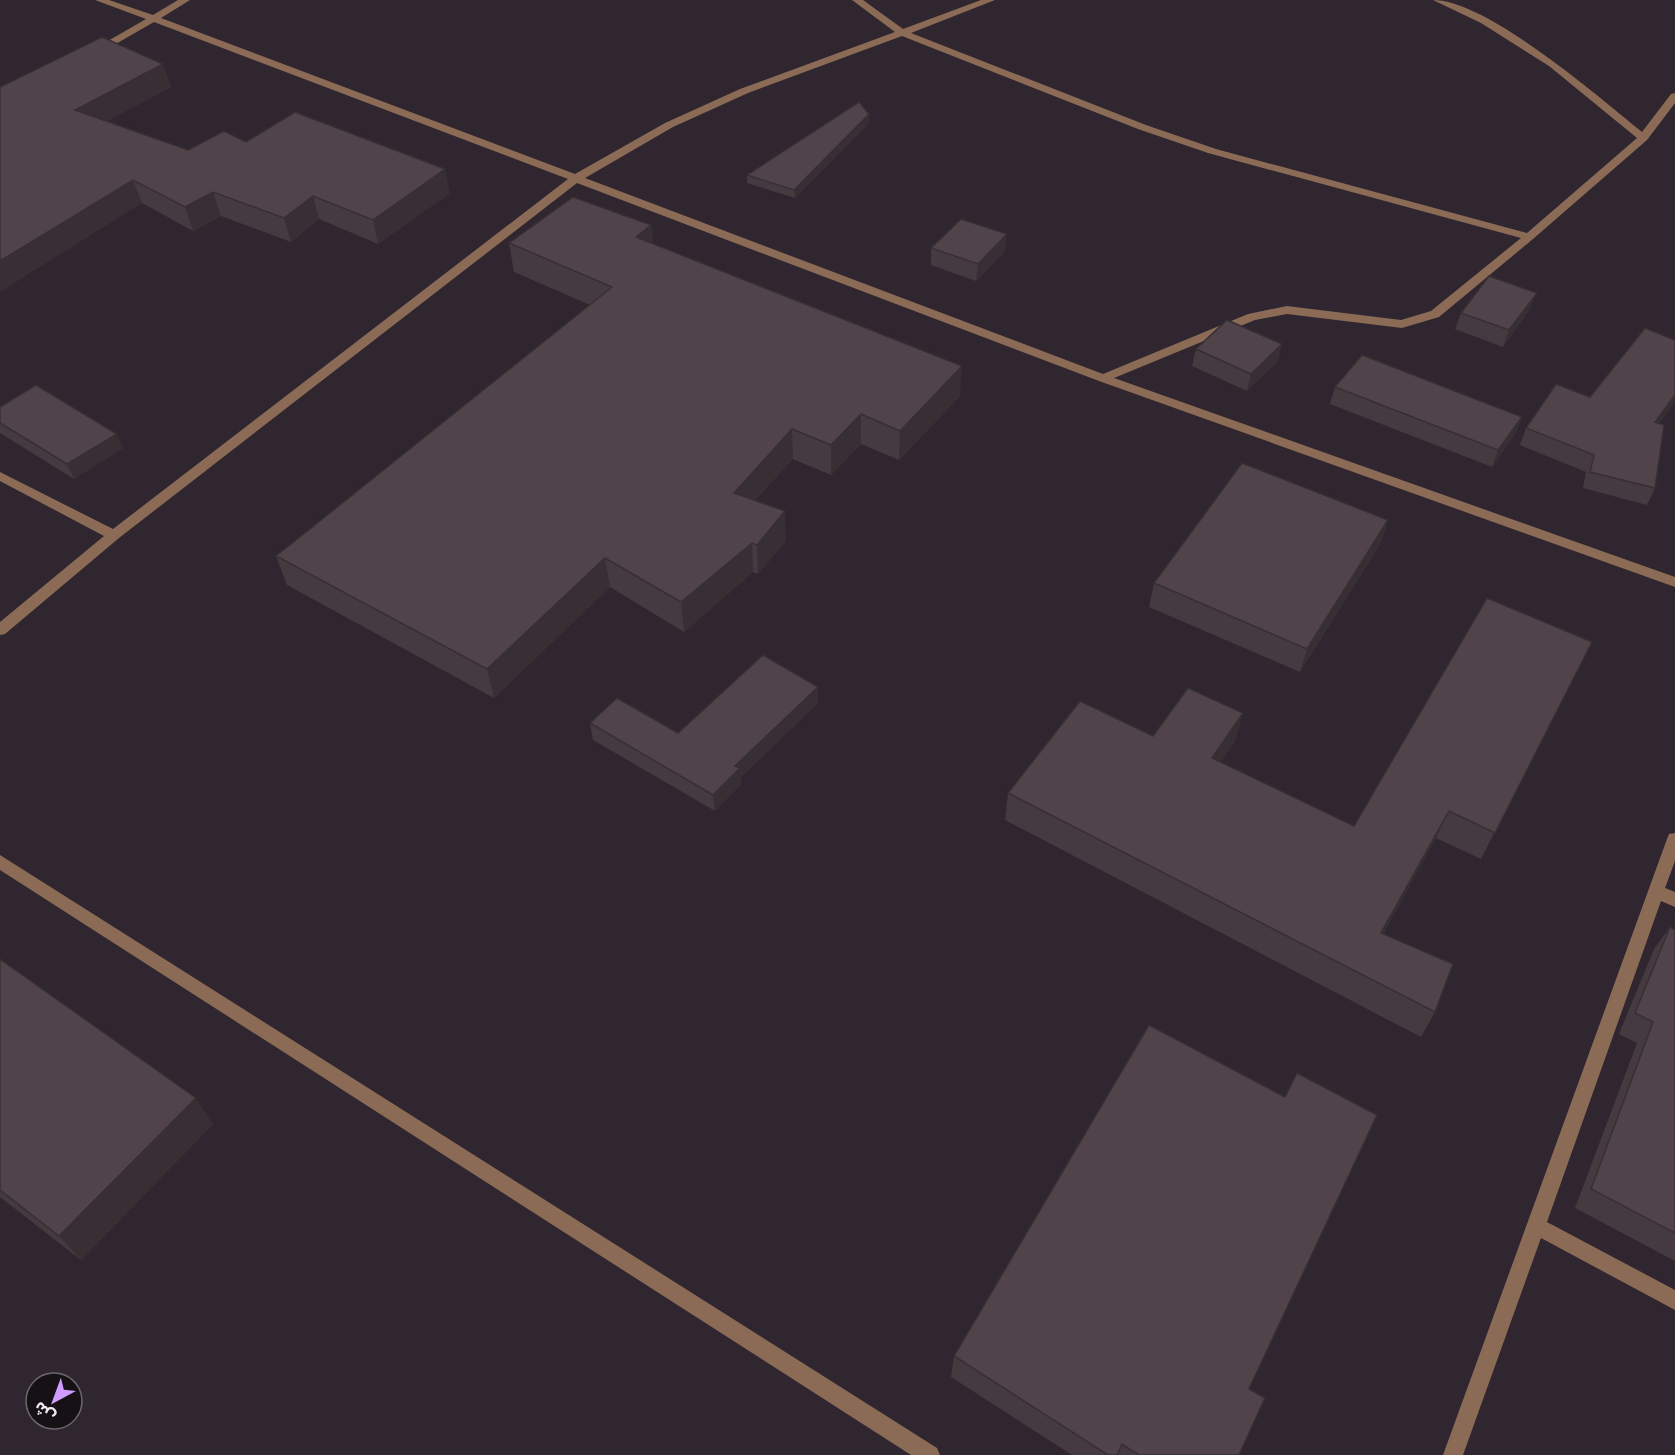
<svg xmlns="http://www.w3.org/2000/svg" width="1675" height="1455" font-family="Lato,'Noto Sans Arabic',sans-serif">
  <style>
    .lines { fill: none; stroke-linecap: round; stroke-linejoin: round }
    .minor { fill: #8b6b56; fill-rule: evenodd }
    .wall { fill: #453a40 }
    .shaded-wall { fill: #382f34 }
    .building { fill: #50434a; stroke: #382f34; stroke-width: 1.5 }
  </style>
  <rect width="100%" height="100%" fill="#2f2630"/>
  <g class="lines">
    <g class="minor">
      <path d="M95 0H109L153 15 178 0H190L161 18 575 174 665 123 740 89 895 32 852 0H863L903 29 981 0H995L911 33 1146 125 1216 149 1527 233 1637 138 1549 66 1481 23 1433 0C1487 0 1599 97 1642 132L1671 94 1675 93V103L1647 140 1533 239 1439 317 1402 328 1287 314 1255 320 1114 378 1675 577V587L1099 381 577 183 119 538 5 634 0 635V622L104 536 0 481V472L113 529 568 179 154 22 100 53H94V49L146 19ZM902 36 1138 129 1208 153 1521 238 1431 311 1401 320 1287 306 1248 314 1103 374 585 178 673 127 748 93Z"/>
      <polygon points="1675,833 1675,861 1665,888 1675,892 1675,907 1661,901 1547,1222 1675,1290 1675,1310 1541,1238 1463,1455 1443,1455 1667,839 1669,834"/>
      <polygon points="0,855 937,1448 940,1455 911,1455 0,870"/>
    </g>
  </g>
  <g class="wall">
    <polygon points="0,87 171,87 107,121 188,150 246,142 450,193 378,244 319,219 291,242 221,216 193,231 142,203"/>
    <polygon points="869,114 869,123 795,198 747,183 747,175"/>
    <polygon points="651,225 653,244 960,396 899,460 861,444 831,475 793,459 755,500 786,541 758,574 753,572 684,632 610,587 494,698 287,585 276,556 590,305 514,272 509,243"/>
    <polygon points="931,248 1005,251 976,281 931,265"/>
    <polygon points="1530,309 1503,347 1455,329 1461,313"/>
    <polygon points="1675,340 1675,401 1659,423 1655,488 1647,505 1583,488 1586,472 1520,445 1526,428 1590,397"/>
    <polygon points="1196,349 1278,361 1247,391 1192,366"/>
    <polygon points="1335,387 1522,417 1515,434 1492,467 1330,404"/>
    <polygon points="0,407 123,448 74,479 0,433"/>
    <polygon points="1388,520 1380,544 1300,672 1149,607 1154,583"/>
    <polygon points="1592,642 1481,859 1436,838 1383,934 1435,1012 1421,1037 1005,820 1008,793 1153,736 1235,741 1220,762 1354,826"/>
    <polygon points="818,687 818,703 741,777 741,784 715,811 593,740 590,723 678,733"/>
    <polygon points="1670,927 1675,930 1675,1261 1575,1208 1637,1043 1619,1034 1654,949"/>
    <polygon points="0,959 213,1124 81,1260 0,1197"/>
    <polygon points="954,1356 1249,1389 1239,1455 1072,1455 951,1377"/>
  </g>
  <g class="shaded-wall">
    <polygon points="163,64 171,87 84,133 75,110"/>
    <polygon points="869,114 869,123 795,198 794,190"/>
    <polygon points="445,169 450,193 378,244 373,220"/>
    <polygon points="133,180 142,203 0,292 0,261"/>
    <polygon points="213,192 221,216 193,231 185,207"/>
    <polygon points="313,196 319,219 291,242 284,218"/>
    <polygon points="651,225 654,254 636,237"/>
    <polygon points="1007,234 1005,251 976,281 978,264"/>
    <polygon points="1537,293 1530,309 1503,347 1509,330"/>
    <polygon points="1282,344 1278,361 1247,391 1251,374"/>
    <polygon points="962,366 960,396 899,460 900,431"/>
    <polygon points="1675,395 1675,401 1647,438 1655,422"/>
    <polygon points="861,414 861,444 831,475 831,445"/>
    <polygon points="1522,417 1515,434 1492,467 1498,450"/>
    <polygon points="792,429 793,459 736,522 734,493"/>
    <polygon points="117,434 123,448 74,479 67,464"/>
    <polygon points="785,511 786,541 758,574 757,545"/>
    <polygon points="1388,520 1380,544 1300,672 1307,649"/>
    <polygon points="752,543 753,572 684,632 681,602"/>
    <polygon points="605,558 610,587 494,698 487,669"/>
    <polygon points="818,687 818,703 741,777 741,784 715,811 713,795 735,766"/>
    <polygon points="1243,713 1235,741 1205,785 1212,758"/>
    <polygon points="1449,811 1436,838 1369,959 1381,933"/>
    <polygon points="196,1098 213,1124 81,1260 59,1236"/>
  </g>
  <g class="building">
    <polygon points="102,37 163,64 75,110 188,150 224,131 246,142 295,112 445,169 373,220 313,196 284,218 213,192 185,207 133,180 0,261 0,87"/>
    <polygon points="859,102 869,114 794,190 747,175"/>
    <polygon points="573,197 651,225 636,237 962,366 900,431 861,414 831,445 792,429 734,493 785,511 757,545 752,543 681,602 605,558 487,669 276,556 612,287 509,243"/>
    <polygon points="961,219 1007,234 978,264 931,248"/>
    <polygon points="1489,276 1537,293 1509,330 1461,313"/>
    <polygon points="1227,320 1282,344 1251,374 1196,349"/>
    <polygon points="1645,328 1675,340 1675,395 1655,422 1664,425 1655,488 1590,472 1594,455 1526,428 1556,384 1590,397"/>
    <polygon points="1362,355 1522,417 1498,450 1335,387"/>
    <polygon points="36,385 117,434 67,464 0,423 0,407"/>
    <polygon points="1242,463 1388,520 1307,649 1154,583"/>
    <polygon points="1487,598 1592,642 1495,833 1449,811 1381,933 1453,964 1435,1012 1008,793 1080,701 1153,736 1188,688 1243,713 1212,758 1354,826"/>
    <polygon points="763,655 818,687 735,766 740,768 713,795 590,723 617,698 678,733"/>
    <polygon points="1670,927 1675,930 1675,1233 1591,1189 1653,1022 1635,1013"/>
    <polygon points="0,959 196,1098 59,1236 0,1190"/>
    <polygon points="1149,1025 1285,1097 1297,1073 1377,1115 1249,1389 1265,1398 1239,1455 1139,1455 1122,1444 1117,1455 1108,1455 954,1356"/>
  </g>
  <g transform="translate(54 1401) rotate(221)"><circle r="28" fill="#151115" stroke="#6d686d" stroke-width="1.5"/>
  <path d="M0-4.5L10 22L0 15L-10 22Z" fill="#d09dff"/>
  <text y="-9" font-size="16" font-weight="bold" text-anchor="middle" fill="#f0eaf0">ش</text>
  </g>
</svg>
